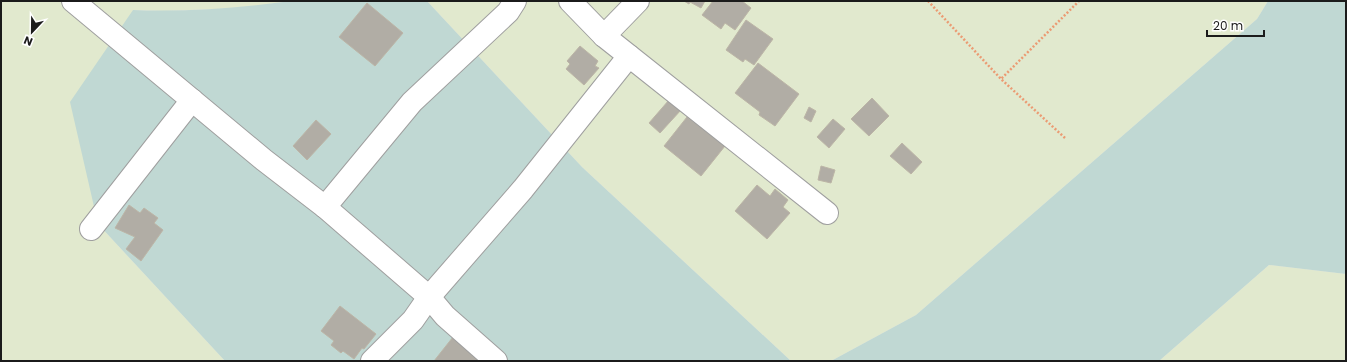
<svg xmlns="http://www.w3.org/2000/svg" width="1347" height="362" font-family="Poppins,sans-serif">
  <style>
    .farmland { fill: #e1e9ce }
    .wetland { fill: #c0d8d3 }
    .building { fill: #b1ada5; stroke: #bcb5a6 }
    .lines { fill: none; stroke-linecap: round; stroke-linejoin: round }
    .minor-casing { stroke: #9f9f9f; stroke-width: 24 }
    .path { stroke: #eb9b73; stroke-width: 2.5; stroke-dasharray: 2 2; stroke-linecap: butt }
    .minor { stroke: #fff; stroke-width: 22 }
  </style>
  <rect width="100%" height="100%" fill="#ecebe2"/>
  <g class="farmland">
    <polygon points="1,1 291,1 241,8 164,11 133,10 98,224 225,361 1,361"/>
    <polygon points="427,1 1268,1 1257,19 916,315 831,361 791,361 582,167"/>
    <polygon points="1269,265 1346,274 1346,361 1159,361"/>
  </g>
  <g class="wetland">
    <path d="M291 1H427L582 167 791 361H225L98 224 70 102 133 10C186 12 238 8 291 1Z"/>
    <polygon points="1268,1 1346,1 1346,274 1269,265 1159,361 831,361 916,315 1257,19"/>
  </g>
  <g class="building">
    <polygon points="684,1 705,1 701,8 690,2 689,4"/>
    <polygon points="713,1 742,1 751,8 735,30 725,23 721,29 702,15"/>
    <polygon points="367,3 403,33 375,66 339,37"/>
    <polygon points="746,20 773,39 754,65 745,59 743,62 726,50"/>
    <polygon points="580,46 598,61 595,66 599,68 584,85 566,69 570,64 567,61"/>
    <polygon points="758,63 799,94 775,126 759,115 760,112 735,93"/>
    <polygon points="872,98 889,116 869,136 851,119"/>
    <polygon points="669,100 681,110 660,133 649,123"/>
    <polygon points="809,107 816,111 811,122 804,118"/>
    <polygon points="687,117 725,146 701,176 664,146"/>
    <polygon points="833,119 845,129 829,148 817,137"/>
    <polygon points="316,120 331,134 307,160 293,146"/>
    <polygon points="902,143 922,162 911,174 890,156"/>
    <polygon points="821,166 835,170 831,183 818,180"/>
    <polygon points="757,185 770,196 775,189 788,200 783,207 790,213 767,239 735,211"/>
    <polygon points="129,205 140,213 144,208 158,218 154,223 163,230 141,261 126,249 135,237 115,228"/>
    <polygon points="340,306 376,334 364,349 362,348 354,359 343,351 341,353 331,345 334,341 321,331"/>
    <polygon points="453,337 481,361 434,361"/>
  </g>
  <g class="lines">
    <defs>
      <g id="minor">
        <polyline points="73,1 264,160 325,207 429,297 445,316 496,361"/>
        <polyline points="570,1 604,36 827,213"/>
        <polyline points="604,36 638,1"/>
        <polyline points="325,207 412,102 508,12 515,1"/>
        <polyline points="91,229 192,100"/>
        <polyline points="372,361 413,320 429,297 523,189 629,56"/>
      </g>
    </defs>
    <use href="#minor" class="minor-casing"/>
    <g class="path">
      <polyline points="928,1 1001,79"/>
      <polyline points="1065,138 1001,79 1079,1"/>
    </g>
    <use href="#minor" class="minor"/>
  </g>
  <rect width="1347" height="362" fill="none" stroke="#1b1b1b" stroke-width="4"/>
  <g transform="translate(32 32) rotate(202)" stroke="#ffffff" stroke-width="3" paint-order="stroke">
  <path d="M0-3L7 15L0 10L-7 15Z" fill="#1b1b1b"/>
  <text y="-6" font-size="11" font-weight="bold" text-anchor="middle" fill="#1b1b1b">N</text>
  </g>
  <path d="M1207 30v6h57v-6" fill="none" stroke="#1b1b1b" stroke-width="2"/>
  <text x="1213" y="30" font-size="12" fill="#1b1b1b" stroke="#ffffff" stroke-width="3" paint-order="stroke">20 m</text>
</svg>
